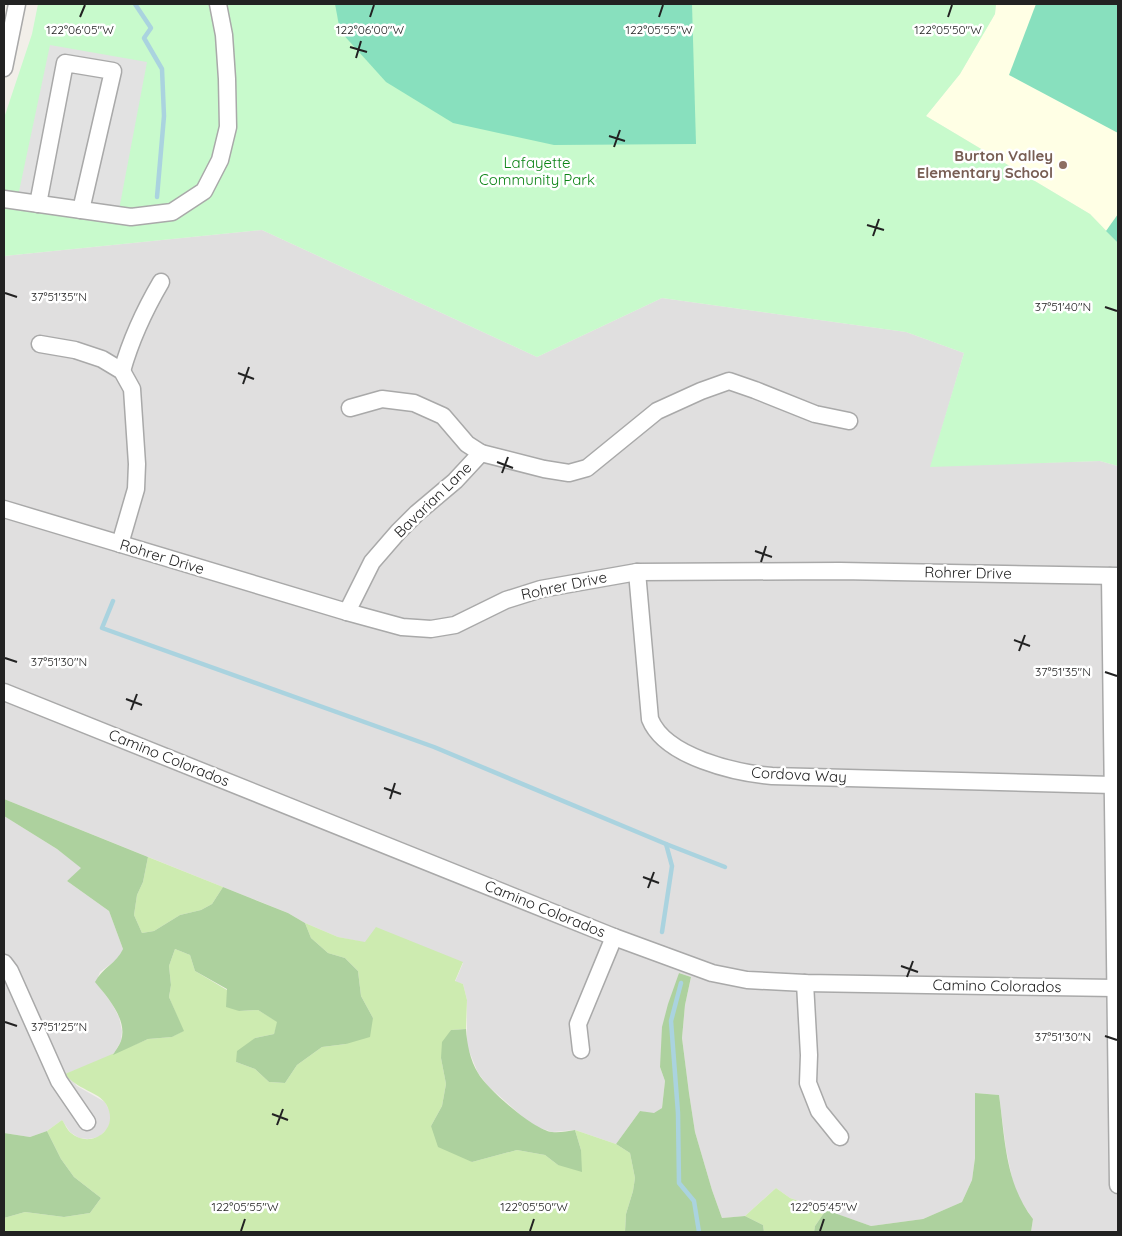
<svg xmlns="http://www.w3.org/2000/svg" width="1122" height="1236" font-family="Quicksand,sans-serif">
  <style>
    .residential { fill: #e0dfdf }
    .education { fill: #ffffe5 }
    .grass { fill: #cdebb0 }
    .forest { fill: #add19e }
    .park { fill: #c8facc }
    .pitch { fill: #88e0be }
    .parking { fill: #e2e2e2 }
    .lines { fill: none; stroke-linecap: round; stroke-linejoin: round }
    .stream { stroke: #aad3df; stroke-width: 4.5 }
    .minor-casing { stroke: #a9a9a9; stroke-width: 19 }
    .minor { stroke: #fff; stroke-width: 16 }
    .ticks { fill: none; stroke: #222; stroke-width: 2 }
    .education-dot { fill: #8d6e63; stroke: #fff; stroke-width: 2 }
    .labels { text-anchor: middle; stroke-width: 5; stroke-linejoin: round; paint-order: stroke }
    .education-label { font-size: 15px; font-weight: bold; fill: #785e54; stroke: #fff; text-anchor: end }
    .park-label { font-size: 15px; fill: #0c8416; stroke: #fff }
    .street-label { font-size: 15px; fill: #222; stroke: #fff }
    .ticks-label { font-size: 12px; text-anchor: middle; fill: #222; stroke: #fff; stroke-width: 5; stroke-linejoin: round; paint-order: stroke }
  </style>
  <rect width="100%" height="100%" fill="#f2efe9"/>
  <g class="residential">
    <polygon points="262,230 537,357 662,298 906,332 964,353 931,466 1100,461 1118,466 1118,1232 1031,1232 1033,1219 1018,1197 1013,1183 1006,1149 999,1095 975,1093 975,1158 972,1180 962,1202 923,1219 871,1226 790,1198 776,1188 745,1216 722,1218 712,1190 695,1132 689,1093 682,1038 685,1005 691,977 679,973 660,1067 665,1081 662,1108 654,1114 640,1111 616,1144 575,1130 552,1132 537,1127 525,1119 488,1086 478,1073 467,1046 467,1000 463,984 455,982 463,963 338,937 305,923 288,913 4,799 4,256"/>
    <polygon points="4,816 57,849 82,868 67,881 109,911 123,949 119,958 100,972 96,982 112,1004 119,1017 122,1031 121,1041 113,1055 66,1074 77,1086 105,1102 110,1112 111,1119 108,1128 99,1137 88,1139 79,1138 70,1132 62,1120 47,1131 30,1137 4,1133"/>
  </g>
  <polygon class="education" points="996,4 1118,4 1118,243 1090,214 926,116 960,74 995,14"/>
  <g class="grass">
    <polygon points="148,857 223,887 212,904 201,910 180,915 154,931 142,933 134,915 137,895 143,882"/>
    <path d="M305 923 338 937 365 942 376 927 463 962 455 981 463 984 467 1000 466 1029 451 1030 441 1058 446 1084 442 1106 431 1126 472 1162 517 1150 545 1155 558 1165 581 1150 575 1130 616 1144 630 1153 635 1178 633 1191 626 1214 625 1232H4V1218L25 1212 64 1217 90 1213 101 1198 74 1177 61 1159 47 1131 62 1120C65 1124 67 1130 71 1133 91 1150 121 1129 106 1104 99 1092 76 1089 65 1074L148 1039 172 1037 183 1031 169 997 171 985 169 966 175 949 190 955 195 971 227 990 239 1011 258 1010 278 1022 274 1034 255 1038 236 1062 255 1069 269 1082 285 1083 297 1065 322 1047 346 1044 373 1018 361 996 358 971 345 958 328 953 311 938Z"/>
    <polygon points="776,1188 790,1198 826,1210 815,1226 814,1232 764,1232 763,1225 745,1216"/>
  </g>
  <g class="forest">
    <path d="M4 799 148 857 143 882 137 895 134 915 142 933 154 931 180 915 201 910 212 904 223 887 288 913 305 923 311 938 328 953 345 958 358 971 361 996 373 1018 370 1037 346 1044 322 1047 297 1065 285 1083 269 1082 255 1069 236 1062 237 1051 255 1038 274 1034 277 1022 258 1010 239 1011 226 1007 227 989 195 971 190 955 175 949 169 966 171 985 169 997 184 1031 172 1037 148 1039 113 1055C115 1051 119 1046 121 1041 128 1020 108 998 95 982 102 968 117 963 123 949L109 911 67 881 81 868 57 849 4 816Z"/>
    <polygon points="679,973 691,977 685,1005 682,1038 689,1093 695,1132 712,1190 722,1218 745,1216 763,1225 764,1232 625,1232 626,1214 633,1191 635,1178 630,1153 616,1144 640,1111 654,1113 662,1108 665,1081 660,1067 662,1027 668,1004"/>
    <path d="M466 1029C467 1044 470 1060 478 1073 487 1089 534 1130 552 1132 559 1133 568 1131 575 1130L581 1150 582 1172 558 1165 545 1155 517 1150 472 1162 438 1147 431 1126 442 1106 446 1084 441 1058 442 1042 451 1030Z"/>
    <path d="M975 1093 999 1095C1005 1138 1005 1183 1033 1219L1031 1232H814L815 1226 826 1210 871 1226 923 1219 962 1202 972 1180 975 1158Z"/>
    <polygon points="47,1131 61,1159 74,1177 101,1198 90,1213 64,1217 25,1212 4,1218 4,1133 30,1137"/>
  </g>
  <polygon class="park" points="38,4 996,4 995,14 960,74 926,116 1090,214 1118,243 1118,466 1100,461 930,467 964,353 906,332 662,298 537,357 262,230 4,256 4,118 32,34"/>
  <g class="pitch">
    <polygon points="335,4 692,4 696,144 554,145 453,123 386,82 340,31"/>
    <polygon points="1036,4 1118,4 1118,133 1009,75"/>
    <polygon points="1118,214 1118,243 1106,231"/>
  </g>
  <polygon class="parking" points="50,45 147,62 118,215 17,201"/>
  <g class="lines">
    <g class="stream">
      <polyline points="135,4 151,28 144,38 162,69 164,116 157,197"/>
      <polyline points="113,601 102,628 434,747 666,844 672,866 662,932"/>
      <polyline points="666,844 725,867"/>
      <polyline points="681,983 671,1021 678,1113 679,1183 694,1201 699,1232"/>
    </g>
    <defs>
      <g id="minor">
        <polyline points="4,68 17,4"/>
        <polyline points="4,199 131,217 172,212 204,191 220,160 228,127 227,79 224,35 218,4"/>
        <polyline points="38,204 65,63 113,71 81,210"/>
        <polyline points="40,344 75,350 102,359 122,371 132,389 137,464 136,489 120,544"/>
        <path d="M122 371C131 339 144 311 161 282"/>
        <polyline points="350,408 382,399 414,403 443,416 467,444 481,453"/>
        <polyline points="4,509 347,612 402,627 431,629 455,625 506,600 541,589 637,572 840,571 1118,576"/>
        <path d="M637 572 650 719C665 757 736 773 772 776L1113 785"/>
        <polyline points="1110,576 1118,1185"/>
        <polyline points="347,612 372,562 398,532 417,513 455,481 481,453 544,469 569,473 587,468 657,411 701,391 729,381 755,390 815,414 849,421"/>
        <polyline points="4,692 614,937 712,973 747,980 805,983 1115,988"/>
        <polyline points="4,963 10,971 59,1081 87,1122"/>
        <polyline points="805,983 809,1055 808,1083 819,1111 840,1137"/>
        <polyline points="581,1050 578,1024 614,937"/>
      </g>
    </defs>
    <use href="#minor" class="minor-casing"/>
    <use href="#minor" class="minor"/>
  </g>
  <path class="ticks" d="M80 17 85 5M370 17 374 5M659 17 663 5M948 17 952 5M350 47 367 52M356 58 361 41M609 136 625 141M614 147 620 130M867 225 884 230M873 236 879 219M5 293 17 297M1105 307 1117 311M238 373 254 379M243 384 249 367M497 462 513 468M502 473 508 457M755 551 772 557M761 562 766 546M1014 640 1030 646M1019 651 1025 635M5 658 17 662M1105 672 1117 676M126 699 142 705M131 710 137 694M384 788 401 794M390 799 395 783M643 877 659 883M648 888 654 872M901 966 918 972M907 977 913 961M5 1022 17 1026M1105 1036 1117 1040M272 1114 288 1120M277 1125 283 1109M241 1231 245 1219M530 1231 534 1219M820 1231 824 1219"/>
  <circle class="education-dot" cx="1063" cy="165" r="5"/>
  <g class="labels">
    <g class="education-label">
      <text x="1053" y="161">Burton Valley<tspan x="1053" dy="17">Elementary School</tspan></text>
    </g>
    <g class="park-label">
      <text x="537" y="168">Lafayette<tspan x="537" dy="17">Community Park</tspan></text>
    </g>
    <g class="street-label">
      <text transform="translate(433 500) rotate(-44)" y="5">Bavarian Lane</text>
      <text transform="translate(162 557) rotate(17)" y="5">Rohrer Drive</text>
      <text transform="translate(968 573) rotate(1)" y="5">Rohrer Drive</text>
      <text transform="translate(564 586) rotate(-12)" y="5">Rohrer Drive</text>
      <text transform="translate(169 758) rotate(22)" y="5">Camino Colorados</text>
      <text transform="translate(799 775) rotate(3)" y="5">Cordova Way</text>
      <text transform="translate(545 909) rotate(22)" y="5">Camino Colorados</text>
      <text transform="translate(997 986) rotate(1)" y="5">Camino Colorados</text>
    </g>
  </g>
  <g class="ticks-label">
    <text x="80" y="34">122°06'05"W</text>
    <text x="659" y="34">122°05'55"W</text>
    <text x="948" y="34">122°05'50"W</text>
    <text x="370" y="34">122°06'00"W</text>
    <text x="59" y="301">37°51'35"N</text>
    <text x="1063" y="311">37°51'40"N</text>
    <text x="59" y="666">37°51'30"N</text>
    <text x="1063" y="676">37°51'35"N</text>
    <text x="59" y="1031">37°51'25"N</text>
    <text x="1063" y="1041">37°51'30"N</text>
    <text x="245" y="1211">122°05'55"W</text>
    <text x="534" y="1211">122°05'50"W</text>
    <text x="824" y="1211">122°05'45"W</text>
  </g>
  <rect width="1122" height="1236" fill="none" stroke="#222222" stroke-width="10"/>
</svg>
